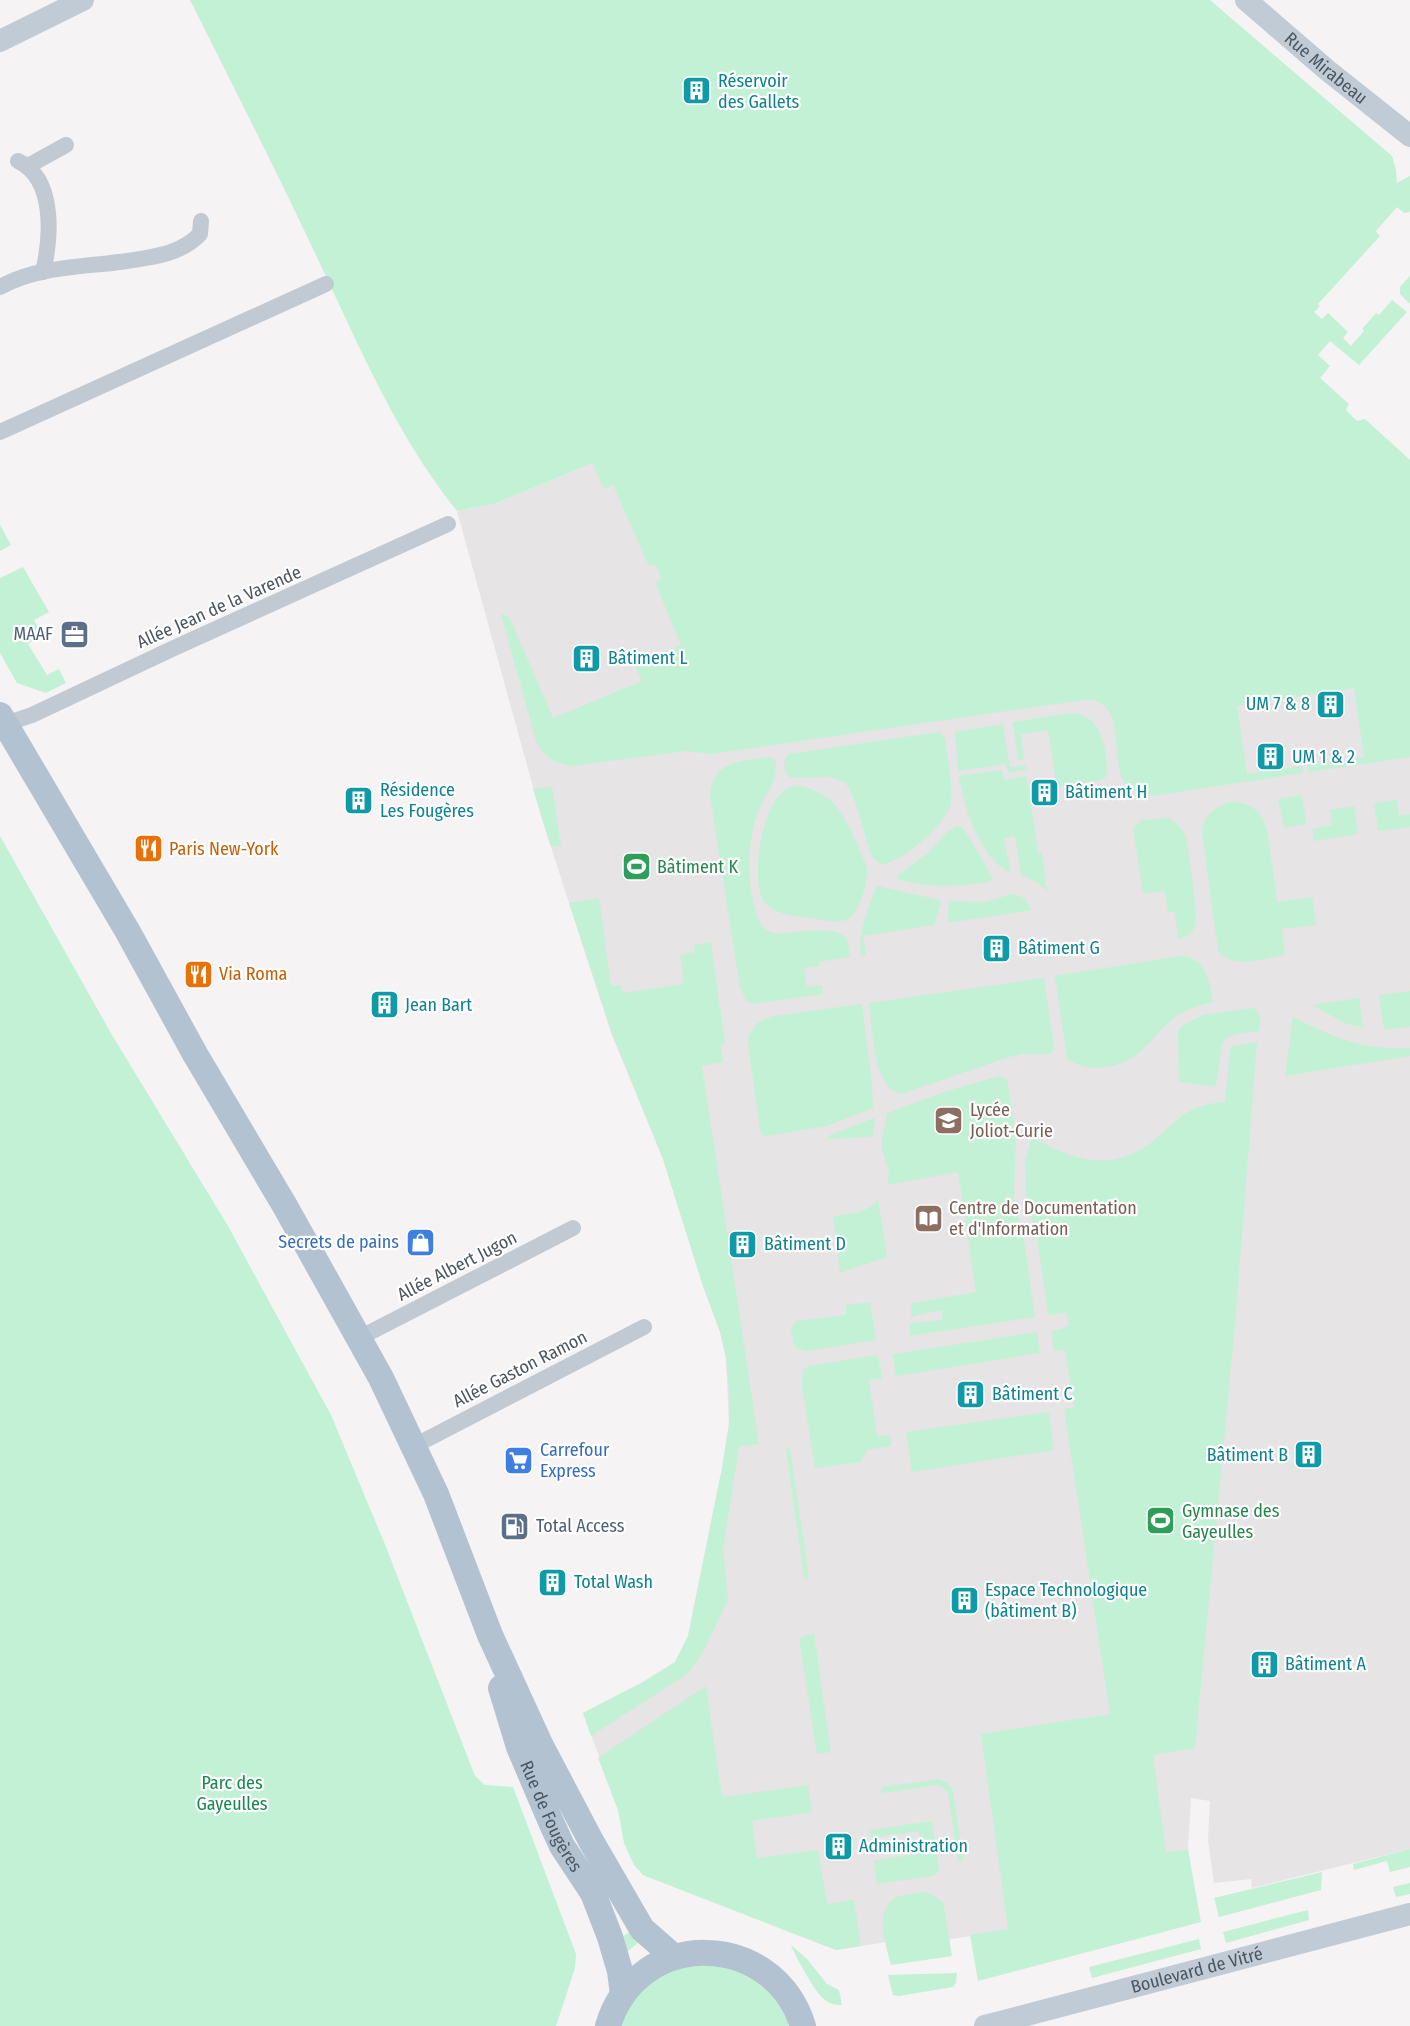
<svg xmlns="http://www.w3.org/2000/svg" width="1410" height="2026" font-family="'Fira Sans Condensed',sans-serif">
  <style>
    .education { fill: #e6e4e5 }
    .green { fill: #c3f1d5 }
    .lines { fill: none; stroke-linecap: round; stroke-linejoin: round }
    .street { stroke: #c1cad2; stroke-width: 16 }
    .secondary { stroke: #c1cbd6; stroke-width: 22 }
    .primary { stroke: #b3c2d1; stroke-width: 26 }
    .labels { text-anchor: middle; stroke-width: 4.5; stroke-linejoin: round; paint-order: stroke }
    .street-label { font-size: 18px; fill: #4a5661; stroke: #fff }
    .culture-label { font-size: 18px; fill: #0d838f; stroke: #fff; text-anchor: start }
    .service-label { font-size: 18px; fill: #4e5e75; stroke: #fff; text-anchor: end }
    .food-label { font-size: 18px; fill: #c56008; stroke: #fff; text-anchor: start }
    .leisure-label { font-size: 18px; fill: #27864d; stroke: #fff; text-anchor: start }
    .education-label { font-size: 18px; fill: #785e54; stroke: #fff; text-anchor: start }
    .shop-label { font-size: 18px; fill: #366cbe; stroke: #fff; text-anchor: end }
    .park-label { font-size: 18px; fill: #17864f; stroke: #fff }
  </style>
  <rect width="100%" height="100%" fill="#f5f3f3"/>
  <polygon class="education" points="598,461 1410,590 1410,1849 1252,1888 1251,1879 1214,1883 1208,1840 1210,1801 1191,1798 1188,1850 1196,1901 887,1949 886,1942 836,1950 643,1875 583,1713 643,1682 675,1662 688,1636 722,1468 729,1424 726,1358 720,1332 703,1286 663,1159 611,1033 541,816 457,511 494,504"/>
  <g class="green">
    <path d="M190 0H1210L1392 156 1396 170 1397 183 1410 176V212L1404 213 1397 207 1376 231 1380 236 1318 304 1320 306 1314 312 1322 319 1328 313 1348 332 1343 338 1351 346 1364 331 1362 329 1376 313 1379 315 1392 300 1407 312 1359 365 1330 341 1318 355 1330 366 1320 378 1349 404 1346 410 1357 421 1365 419 1410 460V757L1309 772 1308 765 1364 757 1354 688 1237 706 1247 774 1302 766 1303 773 1152 796C1091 791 1140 712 1091 699L711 754 686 751 571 766C553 761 545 759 536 741L501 614 509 616 553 718 642 681 635 665 681 645 655 582 662 579 655 564 649 566 613 485 605 488 602 486 593 463 494 504 457 511C395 434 357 341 315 253 275 168 232 84 190 0Z"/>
    <polygon points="1410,276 1410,304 1400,294 1400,287"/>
    <polygon points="0,525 11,545 0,551"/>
    <polygon points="23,567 49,612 34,620 42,635 28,644 47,675 59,669 66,683 46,693 17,683 0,653 0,578"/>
    <path d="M1071 713C1103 714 1107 751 1107 776L1101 780 1057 787 1048 730 1021 734 1024 759 1018 760 1013 722Z"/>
    <polygon points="1003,724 1010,767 1025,765 1026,770 1008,773 1006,764 958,771 955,732"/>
    <path d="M939 732 945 738C947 757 953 785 951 803 948 823 898 867 879 864L871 855 853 795 845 782 830 777 793 778 789 777C783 771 782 760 789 754Z"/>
    <path d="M770 757 776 761C777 787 766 790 758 812 749 836 748 864 751 889 760 955 780 926 826 931 835 932 841 933 847 938L850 957 818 962 819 966 804 968 807 987 822 985 823 994 752 1004 746 1000 740 988 710 795C714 759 741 762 770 757Z"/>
    <path d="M1002 770 1004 780 1027 776 1038 853H1042L1047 891 1037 882 1021 875 1015 836 1004 838 1011 873C980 860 964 807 959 776Z"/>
    <polygon points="552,786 561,846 551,847 533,789"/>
    <path d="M796 786C841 791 850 829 866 865 870 877 860 912 848 919 838 924 822 920 812 918 797 916 775 915 765 903 753 891 759 842 764 827 769 810 777 789 796 786Z"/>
    <polygon points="1302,795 1306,824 1284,828 1278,799"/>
    <polygon points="1397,800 1399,816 1410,814 1410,827 1378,831 1374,803"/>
    <path d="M1231 802C1265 802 1267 828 1271 855 1273 870 1275 886 1277 902L1312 897 1316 925 1282 929 1285 955C1264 958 1233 970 1218 951L1202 832C1204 815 1215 806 1231 802Z"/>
    <polygon points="1354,806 1358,834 1314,841 1312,829 1332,825 1330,810"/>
    <path d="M1169 818C1176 822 1182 828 1185 835 1189 847 1198 915 1195 925 1193 933 1186 938 1178 939L1175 912H1168L1165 891 1143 894 1134 834V827L1141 820Z"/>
    <path d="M956 826C961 827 961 826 965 831 968 835 991 874 992 878L989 882C959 887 927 888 897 879V876L928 853 948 831Z"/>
    <polygon points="0,836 112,1035 228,1226 331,1415 386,1547 475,1776 485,1785 513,1787 576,1954 575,1968 556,2026 0,2026"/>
    <path d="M878 886 939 900 941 903 934 925 863 936 866 955 861 956C858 931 868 910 876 887Z"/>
    <polygon points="1012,894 1025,898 1032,910 948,923 949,901 985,902"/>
    <polygon points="599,898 611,986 621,985 623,993 684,984 680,955 695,952 694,945 711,942 725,1043 721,1044 723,1062 702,1066 759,1444 739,1447 723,1549 728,1600 701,1656 687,1674 591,1736 583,1713 643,1682 675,1662 688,1636 722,1468 729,1424 729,1390 726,1358 720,1332 703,1286 663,1159 612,1033 569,903"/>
    <path d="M1180 956C1207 958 1209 980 1213 1002 1201 1005 1188 1008 1178 1015 1163 1025 1154 1039 1141 1051 1123 1068 1086 1075 1067 1058L1055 976Z"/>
    <path d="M1044 978 1054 1047 1050 1054H1022L1009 1057 904 1093C873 1095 872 1025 869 1003Z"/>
    <polygon points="1410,991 1410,1027 1384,1029 1379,995"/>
    <polygon points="1359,998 1363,1027 1347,1024 1312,1005"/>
    <path d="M862 1004 872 1083 873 1108 827 1126 768 1136 762 1135 760 1131 748 1044C749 1028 759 1019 774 1016Z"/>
    <path d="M1252 1008C1263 1012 1260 1022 1259 1031 1246 1033 1230 1032 1222 1043L1216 1085 1211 1086 1179 1082 1178 1032 1180 1027 1203 1015Z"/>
    <path d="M1293 1017C1335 1038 1362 1050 1410 1048V1056L1285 1076Z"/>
    <path d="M1257 1042 1235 1325 1195 1748 1153 1755 1166 1852 1188 1850 1201 1922 978 1981 970 1935 1008 1929 981 1734 1110 1714 1064 1409 1074 1407 1065 1350 1054 1351 1051 1331 1062 1329 1069 1325 1066 1312 1048 1315 1038 1244 1026 1196 1025 1160 1032 1137C1072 1160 1113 1174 1153 1141 1181 1118 1186 1105 1225 1102L1230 1050 1232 1046Z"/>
    <polygon points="999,1076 1007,1080 1016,1135 1014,1200 1025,1246 1035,1317 909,1336 911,1323 943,1320 941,1310 911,1317 912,1303 976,1292 958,1172 887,1185 889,1173 881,1145 887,1113 944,1092"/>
    <polygon points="874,1118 875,1121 873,1135 869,1137 826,1139 830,1135"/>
    <path d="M878 1199 887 1257 840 1273 833 1217C850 1212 867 1215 878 1199Z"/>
    <polygon points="870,1302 876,1340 807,1351 802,1350 794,1345 791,1328 796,1321 846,1315 846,1305"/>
    <polygon points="1037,1332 1040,1353 896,1376 893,1354"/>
    <polygon points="878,1355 882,1378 869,1380 877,1436 890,1435 891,1446 867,1450 861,1462 815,1468 802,1386 803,1370 809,1366"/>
    <polygon points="1049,1412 1054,1450 912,1472 906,1432"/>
    <polygon points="788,1447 790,1449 809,1577 807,1580 804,1577 786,1449"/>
    <polygon points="814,1633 831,1752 817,1754 799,1638"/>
    <polygon points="706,1686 722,1797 808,1785 812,1812 752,1821 757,1858 818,1850 827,1904 854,1900 861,1946 836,1950 643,1875 634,1865 624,1843 618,1810 598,1758"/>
    <polygon points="938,1779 948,1783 953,1791 963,1859 961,1861 958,1860 948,1793 942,1787 936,1785 883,1793 880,1792 882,1787"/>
    <polygon points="932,1821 939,1868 937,1873 933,1876 877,1884 874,1861 922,1853 919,1831 871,1838 870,1830"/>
    <polygon points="1410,1849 1410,1867 1390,1872 1387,1861 1354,1870 1353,1864"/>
    <polygon points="1322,1872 1321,1890 1219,1917 1214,1898"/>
    <polygon points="1410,1883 1410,1894 1396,1897 1393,1887"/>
    <path d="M921 1892 928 1893 943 1902 952 1956 891 1965C886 1945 873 1909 897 1897 904 1894 913 1894 921 1892Z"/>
    <polygon points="1308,1910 1309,1920 1226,1943 1223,1932"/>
    <polygon points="632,1930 638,1943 624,1954 618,1940"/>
    <polygon points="1199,1939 1201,1949 1092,1978 1089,1967"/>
    <path d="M791 1945 807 1959 827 1984 839 1990 842 2005C835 2005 829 2004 824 1999 814 1991 796 1957 791 1945Z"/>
    <polygon points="730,1965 776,1994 793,2026 617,2026 631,1997 676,1966"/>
    <polygon points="957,1973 956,1983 953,1987 899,1996 893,1995 888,1975"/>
  </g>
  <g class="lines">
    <g class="street">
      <path d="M18 161C56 179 51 238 43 272"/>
      <polyline points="28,166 66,145"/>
      <path d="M0 287C37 266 86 267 127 261 154 257 181 254 200 234L201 221"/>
      <polyline points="0,432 326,284"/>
      <polyline points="5,724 32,715 174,648 448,524"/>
      <polyline points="359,1338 573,1228"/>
      <polyline points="414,1446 644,1327"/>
    </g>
    <g class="secondary">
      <path id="s1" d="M1246 0 1327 70 1410 136"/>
      <polyline points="0,41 83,0"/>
      <path id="s2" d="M985 2026 1410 1914"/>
    </g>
    <g class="primary">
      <polyline points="0,715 128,932 195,1054 285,1206 381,1378 436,1494 490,1635 540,1744 591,1841 642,1929 674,1957"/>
      <path id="s3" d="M501 1688 519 1747 551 1822 562 1846 593 1893 610 1937 620 1971 623 1994"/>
      <path d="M608 2026C637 1928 773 1929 803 2026"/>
    </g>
  </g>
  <defs>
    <symbol id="building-square" viewBox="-11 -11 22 22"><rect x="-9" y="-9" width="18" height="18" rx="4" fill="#0f9aa8" stroke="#fff"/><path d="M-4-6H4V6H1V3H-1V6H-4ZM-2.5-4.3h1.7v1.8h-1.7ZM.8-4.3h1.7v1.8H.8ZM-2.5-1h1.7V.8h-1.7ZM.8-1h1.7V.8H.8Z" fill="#fff"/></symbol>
    <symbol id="office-square" viewBox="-11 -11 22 22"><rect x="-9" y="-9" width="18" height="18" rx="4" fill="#5c6f8a" stroke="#fff"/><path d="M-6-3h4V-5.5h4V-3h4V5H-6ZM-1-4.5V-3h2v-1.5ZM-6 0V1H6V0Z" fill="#fff"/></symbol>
    <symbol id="restaurant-square" viewBox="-11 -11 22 22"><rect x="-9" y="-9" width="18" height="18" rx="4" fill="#e8710a" stroke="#fff"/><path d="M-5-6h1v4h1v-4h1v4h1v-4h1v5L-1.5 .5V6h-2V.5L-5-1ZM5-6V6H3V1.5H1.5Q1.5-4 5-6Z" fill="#fff"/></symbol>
    <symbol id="stadium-square" viewBox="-11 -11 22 22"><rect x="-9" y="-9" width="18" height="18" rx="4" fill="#2e9e5b" stroke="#fff"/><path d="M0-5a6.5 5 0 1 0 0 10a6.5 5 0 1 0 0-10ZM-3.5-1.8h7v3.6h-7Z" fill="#fff"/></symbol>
    <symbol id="school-square" viewBox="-11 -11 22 22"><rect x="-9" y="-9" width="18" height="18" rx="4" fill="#8d6e63" stroke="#fff"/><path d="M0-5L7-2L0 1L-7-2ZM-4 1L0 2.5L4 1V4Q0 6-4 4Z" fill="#fff"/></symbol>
    <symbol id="library-square" viewBox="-11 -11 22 22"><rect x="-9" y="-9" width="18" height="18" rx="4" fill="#8d6e63" stroke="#fff"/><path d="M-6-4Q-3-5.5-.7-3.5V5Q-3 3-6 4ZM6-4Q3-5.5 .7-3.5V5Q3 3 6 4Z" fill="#fff"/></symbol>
    <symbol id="shop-square" viewBox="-11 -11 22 22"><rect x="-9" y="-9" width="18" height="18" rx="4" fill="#3f7fe0" stroke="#fff"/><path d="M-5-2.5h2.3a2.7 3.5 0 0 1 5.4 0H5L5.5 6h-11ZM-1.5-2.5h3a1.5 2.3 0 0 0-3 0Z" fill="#fff"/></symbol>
    <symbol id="supermarket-square" viewBox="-11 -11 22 22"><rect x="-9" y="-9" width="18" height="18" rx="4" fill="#3f7fe0" stroke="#fff"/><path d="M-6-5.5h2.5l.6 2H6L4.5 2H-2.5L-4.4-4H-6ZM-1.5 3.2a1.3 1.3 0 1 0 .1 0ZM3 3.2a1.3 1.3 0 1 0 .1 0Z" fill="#fff"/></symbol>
    <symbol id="fuel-square" viewBox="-11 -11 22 22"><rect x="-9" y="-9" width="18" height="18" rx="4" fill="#5c6f8a" stroke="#fff"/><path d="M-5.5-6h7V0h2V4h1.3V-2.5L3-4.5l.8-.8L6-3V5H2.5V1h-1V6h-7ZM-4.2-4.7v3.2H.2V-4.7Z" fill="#fff"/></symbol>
  </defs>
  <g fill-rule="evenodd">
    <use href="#building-square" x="680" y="74" width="33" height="33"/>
    <use href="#office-square" x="58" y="618" width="33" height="33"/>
    <use href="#building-square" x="570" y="642" width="33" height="33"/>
    <use href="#building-square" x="1314" y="688" width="33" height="33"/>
    <use href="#building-square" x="1254" y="740" width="33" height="33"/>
    <use href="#building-square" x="1028" y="776" width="33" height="33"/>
    <use href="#building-square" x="342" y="784" width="33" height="33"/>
    <use href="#restaurant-square" x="132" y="832" width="33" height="33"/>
    <use href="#stadium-square" x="620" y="850" width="33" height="33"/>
    <use href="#building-square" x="980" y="932" width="33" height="33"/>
    <use href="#restaurant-square" x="182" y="958" width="33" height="33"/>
    <use href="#building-square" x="368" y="988" width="33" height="33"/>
    <use href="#school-square" x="932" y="1104" width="33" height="33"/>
    <use href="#library-square" x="912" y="1202" width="33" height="33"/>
    <use href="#shop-square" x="404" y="1226" width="33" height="33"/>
    <use href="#building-square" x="726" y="1228" width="33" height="33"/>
    <use href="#building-square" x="954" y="1378" width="33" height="33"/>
    <use href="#building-square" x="1292" y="1438" width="33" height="33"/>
    <use href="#supermarket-square" x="502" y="1444" width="33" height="33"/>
    <use href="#stadium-square" x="1144" y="1504" width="33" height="33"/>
    <use href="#fuel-square" x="498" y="1510" width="33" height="33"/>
    <use href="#building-square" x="536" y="1566" width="33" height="33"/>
    <use href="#building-square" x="948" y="1584" width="33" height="33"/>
    <use href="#building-square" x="1248" y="1648" width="33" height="33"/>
    <use href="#building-square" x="822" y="1830" width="33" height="33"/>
  </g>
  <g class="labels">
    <g class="street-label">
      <text dy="6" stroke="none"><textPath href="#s1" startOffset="105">Rue Mirabeau</textPath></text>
      <text transform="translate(219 607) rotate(-24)" y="6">Allée Jean de la Varende</text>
      <text transform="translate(457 1266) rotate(-27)" y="6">Allée Albert Jugon</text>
      <text transform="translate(520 1369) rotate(-27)" y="6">Allée Gaston Ramon</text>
      <text dy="6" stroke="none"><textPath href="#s3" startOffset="138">Rue de Fougères</textPath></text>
      <text dy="6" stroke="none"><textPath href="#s2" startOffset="219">Boulevard de Vitré</textPath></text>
    </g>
    <g class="culture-label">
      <text x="718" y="87">Réservoir<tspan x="718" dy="21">des Gallets</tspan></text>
      <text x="608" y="664">Bâtiment L</text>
      <text x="1310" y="710" text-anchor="end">UM 7 &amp; 8</text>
      <text x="1292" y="763">UM 1 &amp; 2</text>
      <text x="380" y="796">Résidence<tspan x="380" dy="21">Les Fougères</tspan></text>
      <text x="1065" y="798">Bâtiment H</text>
      <text x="1018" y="954">Bâtiment G</text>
      <text x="405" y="1011">Jean Bart</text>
      <text x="764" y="1250">Bâtiment D</text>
      <text x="992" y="1400">Bâtiment C</text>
      <text x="1288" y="1461" text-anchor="end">Bâtiment B</text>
      <text x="574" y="1588">Total Wash</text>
      <text x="985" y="1596">Espace Technologique<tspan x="985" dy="21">(bâtiment B)</tspan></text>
      <text x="1285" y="1670">Bâtiment A</text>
      <text x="859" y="1852">Administration</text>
    </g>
    <g class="service-label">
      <text x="53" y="640">MAAF</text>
      <text x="536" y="1532" text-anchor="start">Total Access</text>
    </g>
    <g class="food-label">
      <text x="169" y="855">Paris New-York</text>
      <text x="219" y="980">Via Roma</text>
    </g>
    <g class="leisure-label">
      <text x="657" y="873">Bâtiment K</text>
      <text x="1182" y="1517">Gymnase des<tspan x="1182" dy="21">Gayeulles</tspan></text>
    </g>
    <g class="education-label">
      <text x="970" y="1116">Lycée<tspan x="970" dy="21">Joliot-Curie</tspan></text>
      <text x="949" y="1214">Centre de Documentation<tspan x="949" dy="21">et d'Information</tspan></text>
    </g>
    <g class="shop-label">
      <text x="399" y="1248">Secrets de pains</text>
      <text x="540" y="1456" text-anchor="start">Carrefour<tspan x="540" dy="21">Express</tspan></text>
    </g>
    <g class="park-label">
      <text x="232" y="1789">Parc des<tspan x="232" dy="21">Gayeulles</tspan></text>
    </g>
  </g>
</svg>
